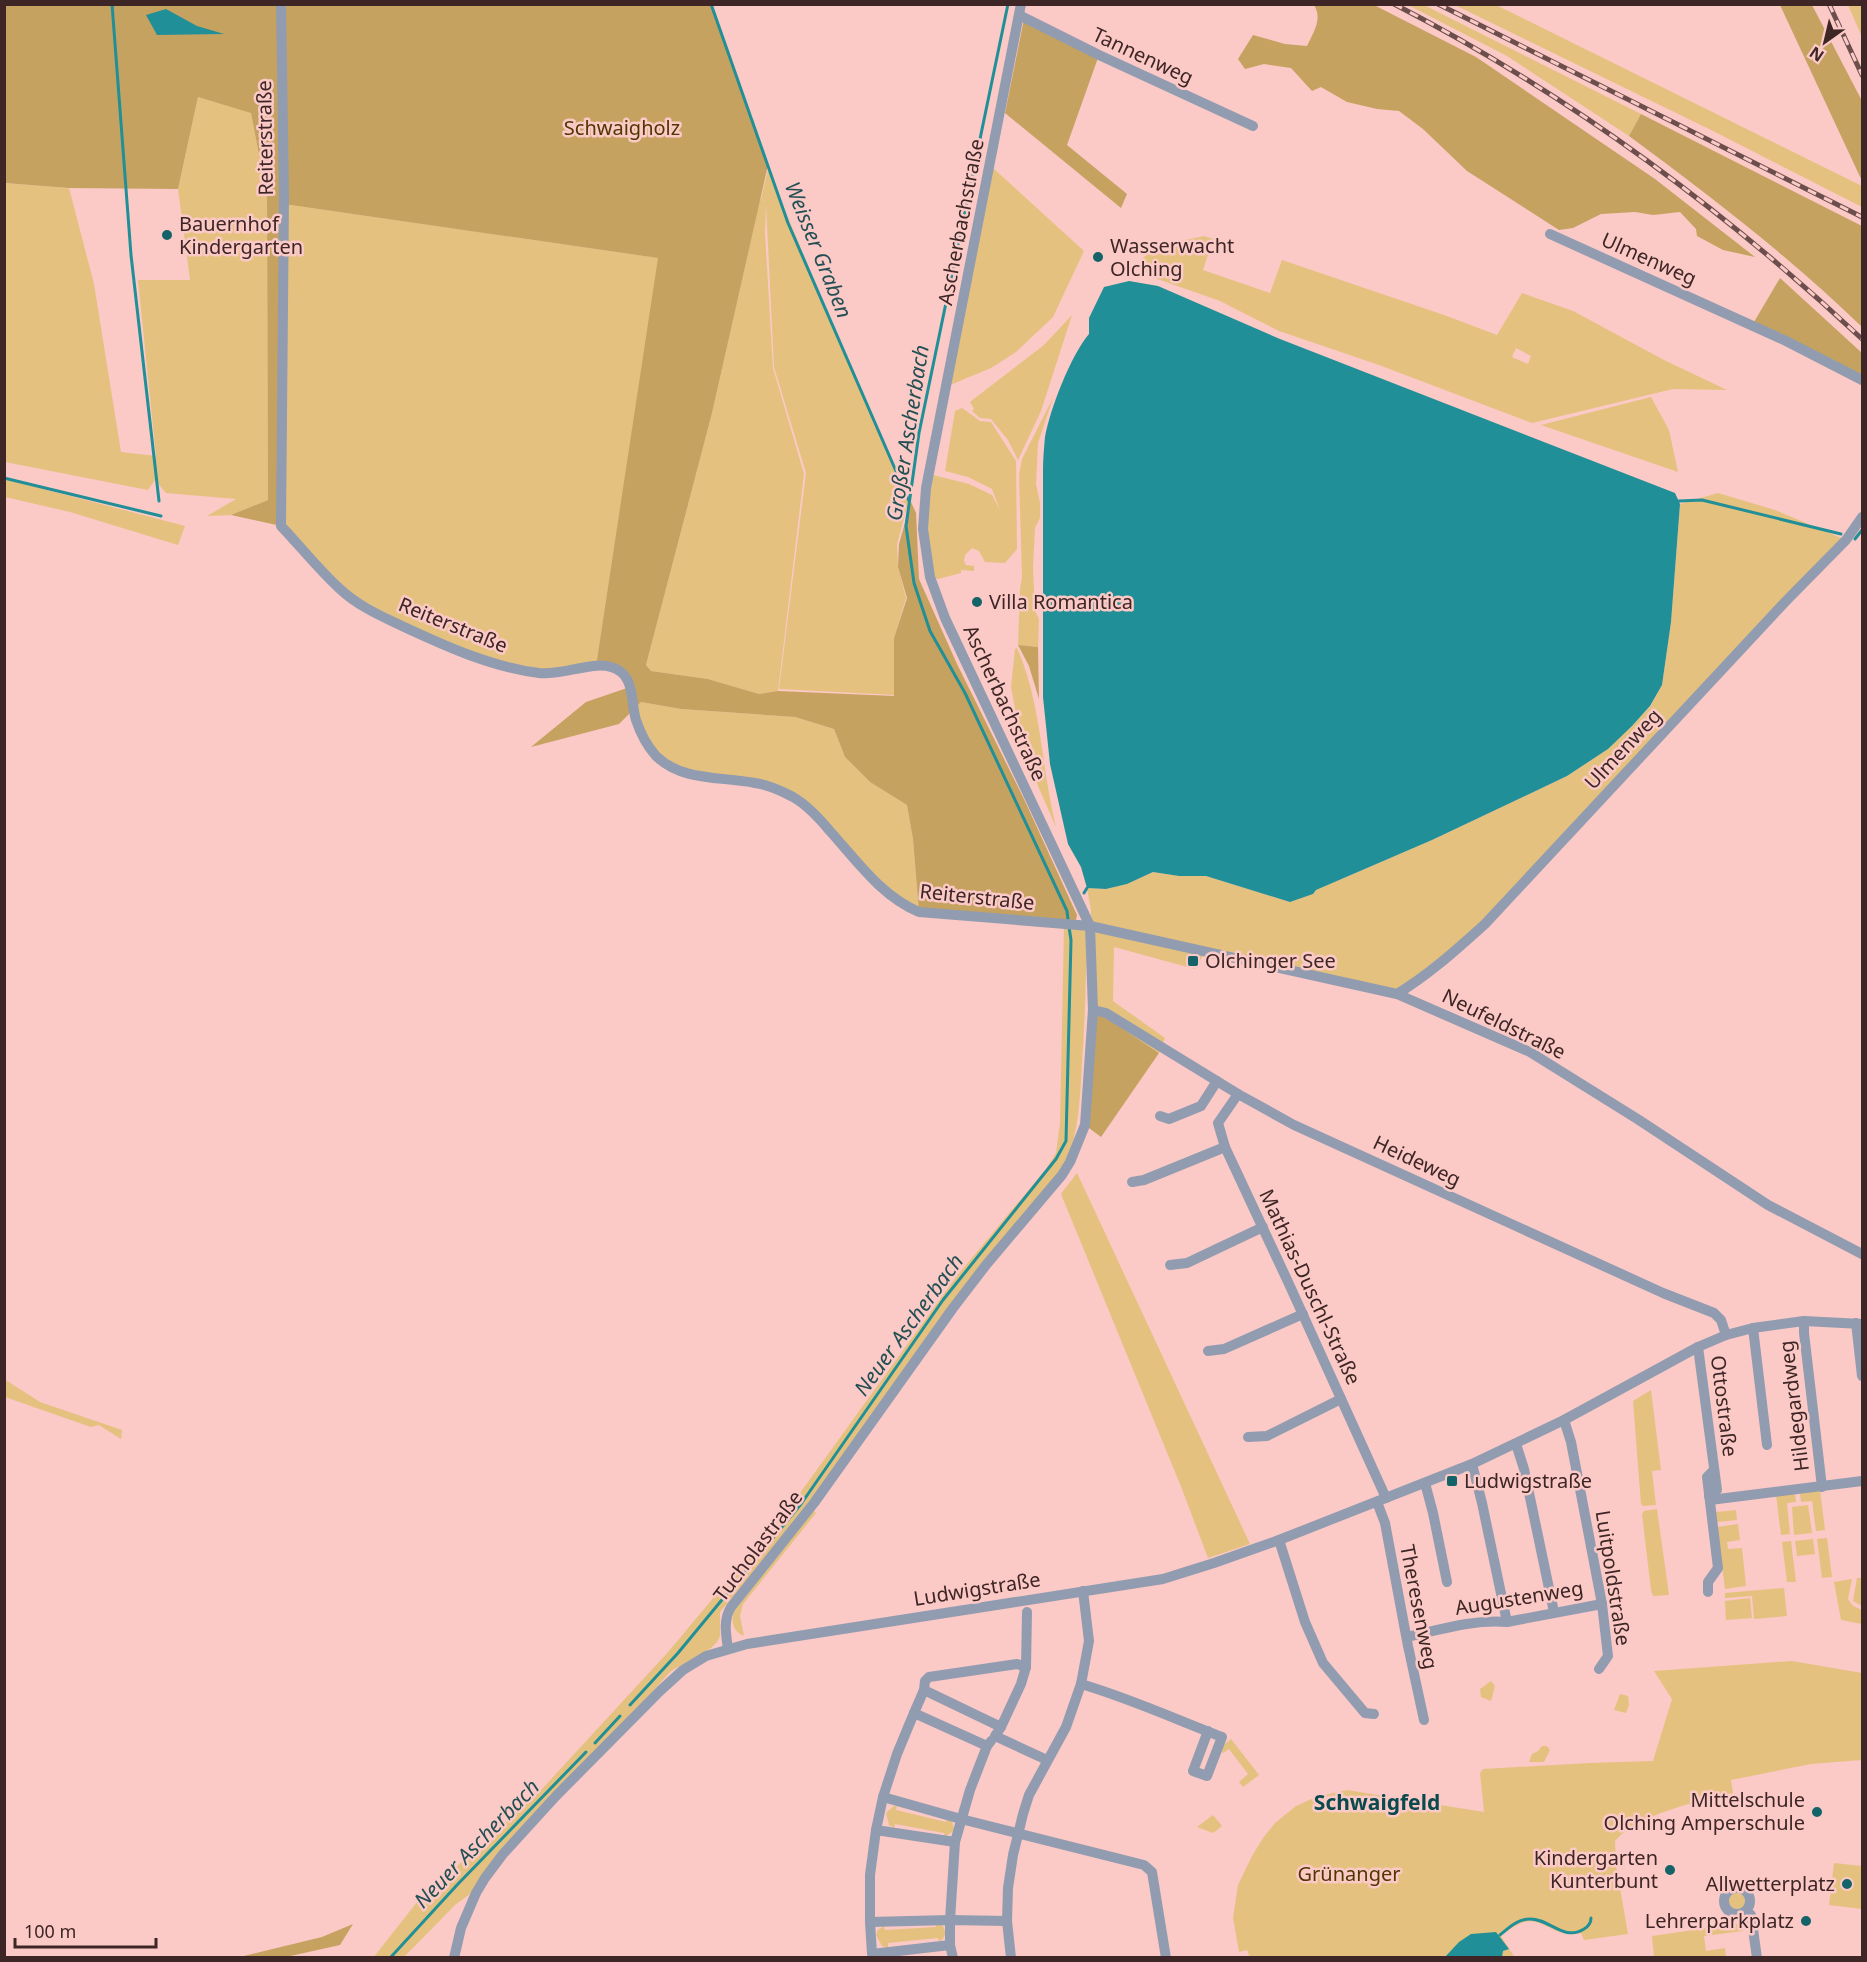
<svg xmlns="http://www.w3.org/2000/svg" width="1867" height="1962" font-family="'Noto Sans',sans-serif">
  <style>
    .green { fill: #e5c17f; fill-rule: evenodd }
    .forest { fill: #c5a260 }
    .water { fill: #208f97 }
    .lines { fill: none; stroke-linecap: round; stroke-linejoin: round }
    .stream { stroke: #208f97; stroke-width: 3 }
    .minor { stroke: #919cb0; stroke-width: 10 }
    .rail-casing { stroke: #6c4e4d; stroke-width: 5 }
    .rail { stroke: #fbc9c6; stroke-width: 3; stroke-dasharray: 9; stroke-linecap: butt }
    .poi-dot { fill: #136368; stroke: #fbc9c6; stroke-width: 2 }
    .labels { text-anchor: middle; stroke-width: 5; stroke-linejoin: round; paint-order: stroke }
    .street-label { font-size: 20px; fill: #3d2625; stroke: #fbc9c6 }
    .park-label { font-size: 20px; fill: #4f3700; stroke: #fbc9c6 }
    .poi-label { font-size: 20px; fill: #3d2625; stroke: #fbc9c6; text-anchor: start }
    .water-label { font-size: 21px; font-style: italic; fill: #224f53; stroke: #fbc9c6 }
    .neighbourhood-label { font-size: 21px; font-weight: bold; fill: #0a4a4f; stroke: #fbc9c6 }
  </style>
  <rect width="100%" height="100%" fill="#fbc9c6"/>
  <g class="green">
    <polygon points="1408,5 1424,5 1641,114 1629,136 1507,56"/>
    <polygon points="1455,5 1496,5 1862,186 1862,207 1713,131"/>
    <polygon points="1848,5 1862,5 1862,37"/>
    <polygon points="198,97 251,112 267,195 268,500 232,515 207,516 236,499 166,493 155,480 148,490 5,462 4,183 69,188 94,284 121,452 156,456 138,280 190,280 178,189"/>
    <polygon points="993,168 1084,251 1053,317 1016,352 991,368 950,385"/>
    <polygon points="768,170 908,503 897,544 898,567 906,598 894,638 894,695 779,689 806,473 774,367 766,205 765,233 773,368 804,474 778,691 759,694 708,679 651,671 646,665 712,413 760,199 766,202 761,199"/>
    <polygon points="284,204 659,258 596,666 563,673 514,669 369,610 281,526"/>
    <path d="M1204 236 1213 239 1203 270 1270 293 1282 260 1444 315 1497 335 1522 293 1573 311 1664 360 1727 390 1673 389 1532 423 1379 365 1279 331 1220 301 1149 276 1144 269 1141 260C1155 245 1185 240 1204 236ZM1516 348 1531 356 1528 364 1512 357Z"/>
    <polygon points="1072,315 1041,411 1018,460 1008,440 991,419 980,418 972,411 974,409 970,402 1044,345"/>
    <polygon points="1651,397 1669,430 1678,472 1541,425"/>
    <polygon points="1053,398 1038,443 1036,484 1040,503 1040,518 1035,528 1033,567 1035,611 1039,619 1038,647 1018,645 1020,589 1022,577 1019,475 1022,459"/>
    <polygon points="962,408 980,421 991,422 1016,461 1017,549 1005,563 985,562 979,551 972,548 965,555 964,561 966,565 974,566 974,571 961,570 961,573 938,579 930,577 923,529 929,474 969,484 992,495 1000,510 992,489 968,477 945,471 955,411"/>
    <polygon points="4,479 5,479 185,526 178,545 70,512 5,497"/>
    <polygon points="1718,493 1775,510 1846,540 1485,924 1397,994 1205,952 1195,969 1114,947 1113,1001 1165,1038 1159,1053 1105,1017 1092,1015 1090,926 1091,911 1087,888 1106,889 1127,884 1153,872 1179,876 1206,876 1290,902 1313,894 1316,890 1432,840 1567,776 1608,749 1632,726 1650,707 1662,685 1671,622 1680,504"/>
    <path d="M1017 648C1042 704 1041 768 1056 827L1038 786 1020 736 1011 687 1015 649Z"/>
    <polygon points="641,702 681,709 795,717 834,729 845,757 870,782 907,805 913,839 919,912 904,906 815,815 776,788 701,776 659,757 634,709"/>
    <path d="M1064 928 1085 930 1087 933C1086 976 1085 1020 1082 1063 1080 1098 1079 1131 1066 1163L790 1528 720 1612V1636L717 1642 711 1648 671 1671 470 1894 455 1905 404 1957 373 1958 425 1892 443 1882 462 1861 542 1789 669 1651 795 1500 956 1277 1046 1169 1056 1153 1060 1123Z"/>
    <polygon points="1077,1173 1250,1544 1208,1558 1182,1489 1061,1194"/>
    <polygon points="4,1379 40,1402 122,1430 121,1439 99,1425 91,1427 5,1397"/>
    <polygon points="1651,1390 1661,1470 1652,1471 1656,1505 1643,1506 1641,1504 1633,1401"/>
    <polygon points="1820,1490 1825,1530 1816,1531 1812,1501 1801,1502 1800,1493"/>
    <polygon points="1795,1493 1796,1502 1787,1503 1790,1534 1781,1535 1776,1495"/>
    <polygon points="1808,1505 1812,1533 1794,1535 1792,1507"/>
    <polygon points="1657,1509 1669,1595 1653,1596 1651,1590 1642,1514 1644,1511"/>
    <path d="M813 1510 816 1513 743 1604 740 1616 744 1636C732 1630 731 1622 734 1610Z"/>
    <polygon points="1736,1510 1737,1520 1717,1522 1716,1512"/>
    <polygon points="1738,1524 1740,1540 1727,1542 1728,1549 1742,1548 1746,1586 1725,1589 1717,1527"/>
    <polygon points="1827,1538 1832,1577 1822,1578 1817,1539"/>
    <polygon points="1813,1539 1815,1554 1797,1556 1795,1541"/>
    <polygon points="1791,1541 1796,1582 1787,1582 1782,1542"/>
    <polygon points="1857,1578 1862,1578 1862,1606 1853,1601"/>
    <polygon points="1852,1579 1848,1599 1853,1606 1862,1610 1862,1624 1841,1620 1834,1582"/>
    <polygon points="1784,1588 1787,1616 1754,1619 1752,1596 1725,1598 1725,1593"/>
    <polygon points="1750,1598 1752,1618 1726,1620 1725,1601"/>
    <path d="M1792 1661 1862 1673V1760L1811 1764 1731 1780 1733 1793C1699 1801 1638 1814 1615 1841L1616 1865 1628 1934 1584 1940 1581 1933C1543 1940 1542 1901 1501 1936L1515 1958H1250L1247 1950 1239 1952 1233 1918 1238 1885 1252 1856 1263 1838 1275 1823 1296 1806 1316 1797 1347 1790 1484 1812 1480 1773 1483 1769 1589 1763 1653 1761 1672 1699 1654 1671Z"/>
    <polygon points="1491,1681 1495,1686 1491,1701 1481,1697 1480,1689"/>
    <polygon points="1620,1694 1628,1696 1629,1705 1626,1713 1614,1710"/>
    <polygon points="1231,1739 1259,1775 1243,1787 1239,1782 1248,1774 1229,1749 1223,1753 1220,1750 1221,1747"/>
    <polygon points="1542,1746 1547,1746 1550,1750 1544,1762 1529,1762 1532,1754 1538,1751"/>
    <polygon points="894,1806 897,1806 896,1810 946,1822 947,1819 952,1821 954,1829 952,1832 944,1837 944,1833 895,1824 894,1828 889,1825 886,1813"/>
    <polygon points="1213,1815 1222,1826 1213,1833 1197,1827"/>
    <polygon points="1834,1863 1862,1866 1862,1909 1829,1905"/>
    <circle cx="1737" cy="1901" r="8"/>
    <polygon points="1742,1923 1743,1931 1704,1936 1706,1951 1725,1948 1726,1957 1654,1957 1652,1936"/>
    <path d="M936 1924 942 1925C947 1932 946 1937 939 1942L938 1938 888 1943V1948L882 1946 876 1935 878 1930 884 1926 885 1930 936 1927Z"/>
  </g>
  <g class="forest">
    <polygon points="4,5 711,5 768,165 712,413 646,665 651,671 708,679 759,694 778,691 894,696 894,638 907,598 898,567 899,544 911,502 916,513 919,579 957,664 1024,799 1077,915 1076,920 919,912 913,839 907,805 870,782 845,757 834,729 795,717 681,709 641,702 619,724 531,747 586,702 630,687 622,674 596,666 658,258 284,204 281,526 231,515 268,500 267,195 251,113 198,97 178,189 69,188 5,183"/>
    <path d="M1314 5H1374L1476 57 1655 179 1755 257 1723 250 1697 236 1696 229 1680 212 1653 215 1635 212 1601 214 1573 228 1559 230 1467 171 1423 129 1399 111 1377 109 1347 102 1321 87 1312 91 1291 68 1264 64 1245 69 1238 59 1253 35 1285 44 1307 46C1313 33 1323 19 1314 5Z"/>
    <polygon points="1780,5 1812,5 1862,101 1862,181"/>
    <polygon points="1024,19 1099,55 1067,145 1127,194 1121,208 1005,113"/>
    <path d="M1641 114 1862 226V327C1790 257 1710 196 1629 136Z"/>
    <polygon points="1780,278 1862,353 1862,376 1754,322"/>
    <polygon points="1018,645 1038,647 1039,699 1029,666"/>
    <polygon points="1092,1015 1105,1017 1159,1053 1101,1137 1085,1125"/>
    <polygon points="353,1924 340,1945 286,1957 240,1957 322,1937"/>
  </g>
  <g class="water">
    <polygon points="166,9 197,26 224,34 157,35 146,15"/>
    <path d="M1129 281 1158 286 1280 339 1675 493 1680 504 1671 622 1662 685 1650 706 1632 726 1608 749 1567 776 1432 840 1316 890 1313 894 1290 902 1206 876H1179L1153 872 1127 884 1106 889 1087 888 1081 867 1068 844 1050 764 1043 697V470C1043 459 1044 448 1045 437 1050 409 1071 355 1089 334V318L1104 287Z"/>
    <polygon points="1496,1932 1509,1949 1503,1951 1502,1957 1445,1957 1459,1942 1471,1934"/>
  </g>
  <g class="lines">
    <g class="stream">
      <polyline points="112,4 131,255 159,501"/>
      <polyline points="711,4 788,223 909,501"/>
      <polyline points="1008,4 919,433 906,526 914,583 930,631 965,693 1067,911 1068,920"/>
      <polyline points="4,478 161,516"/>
      <polyline points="1679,501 1702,500 1841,534"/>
      <polyline points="1855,539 1862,530"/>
      <polyline points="1084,893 1087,888"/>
      <polyline points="630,1705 678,1653 801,1504 943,1300 1056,1159 1066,1141 1071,940 1069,927"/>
      <polyline points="595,1743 620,1716"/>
      <path d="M1500 1935C1508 1928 1518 1919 1529 1919 1549 1918 1564 1942 1584 1929 1589 1926 1591 1923 1591 1918"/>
      <polyline points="390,1958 457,1885 586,1752"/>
    </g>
    <g class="minor">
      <path d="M281 4 284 196 281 526C301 547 319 570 340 589 358 606 381 616 402 626 445 646 491 667 539 673 561 676 592 661 611 667 636 674 630 701 636 720 640 732 648 747 656 756 683 782 721 776 755 783 769 785 780 790 793 797 807 805 819 818 829 830 857 861 881 896 919 912L1090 926 1397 994 1530 1052 1639 1120 1768 1205 1862 1254"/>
      <polyline points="1019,15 1099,55 1253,126"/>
      <polyline points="1550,234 1786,341 1862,380"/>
      <path d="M1397 994C1430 974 1457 949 1485 924L1785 602 1846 540 1862 517"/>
      <polyline points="1093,1010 1106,1013 1238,1094 1294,1125 1663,1293 1714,1313 1721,1320 1726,1335"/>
      <polyline points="1238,1094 1218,1123 1225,1147 1289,1284 1386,1498"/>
      <polyline points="1160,1116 1169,1119 1201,1106 1217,1081"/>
      <polyline points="1132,1182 1144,1180 1225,1147"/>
      <polyline points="1170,1265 1187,1263 1263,1227"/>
      <polyline points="1804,1321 1804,1333 1822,1487"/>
      <polyline points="1856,1323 1862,1376"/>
      <polyline points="1753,1328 1767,1445"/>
      <polyline points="1698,1347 1717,1490 1709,1496"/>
      <polyline points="1208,1351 1224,1349 1303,1314"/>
      <polyline points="1564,1420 1571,1442 1602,1604 1608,1656 1599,1669"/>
      <polyline points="1248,1437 1267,1436 1341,1399"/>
      <polyline points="1516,1444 1524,1469 1554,1612"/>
      <polyline points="1472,1464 1482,1503 1507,1622"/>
      <polyline points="1425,1483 1433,1513 1447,1582"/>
      <polyline points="1710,1500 1862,1481"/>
      <polyline points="1377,1502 1385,1523 1408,1646 1424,1720"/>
      <polyline points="1279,1540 1305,1622 1323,1663 1365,1713 1374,1714"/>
      <polyline points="1708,1592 1708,1582 1718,1568 1707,1477 1714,1470"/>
      <path d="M1407 1637C1439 1630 1473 1619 1507 1622L1602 1604"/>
      <path d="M728 1649C726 1634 723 1620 731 1607L814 1503 953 1308 986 1265 1062 1175 1070 1162 1085 1125 1093 1010 1090 926 945 618 930 577 923 529 926 488 1021 4"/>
      <polyline points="1026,1667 1017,1664 929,1677 925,1681 924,1690 1001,1727 995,1736 1047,1760"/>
      <path d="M1081 1684C1129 1698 1175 1719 1222 1737L1207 1776 1193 1771 1208 1731"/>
      <polyline points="924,1690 914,1713 987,1746 991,1741"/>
      <polyline points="914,1713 897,1754 883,1797 961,1819 1144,1865 1152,1872 1166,1958"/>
      <polyline points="1001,1727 1021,1684 1026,1667 1027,1612"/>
      <polyline points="883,1797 876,1830 955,1842"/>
      <polyline points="876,1830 870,1875 870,1922 950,1920 1007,1921"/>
      <circle cx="1737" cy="1901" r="13"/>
      <polyline points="1746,1911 1751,1915 1757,1958"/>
      <polyline points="870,1922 872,1954 950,1945"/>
      <polyline points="454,1958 461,1928 476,1893 485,1878 503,1854 556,1796 660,1691 683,1670 706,1656 747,1644 1163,1579 1214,1563 1279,1540 1472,1464 1564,1420 1698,1347 1726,1335 1753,1328 1804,1321 1862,1324"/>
      <polyline points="953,1958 950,1945 950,1920 955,1842 970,1790 987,1746"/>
      <polyline points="1011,1958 1007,1921 1008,1888 1013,1855 1023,1814 1029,1795 1066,1727 1081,1684 1089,1641 1083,1591"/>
    </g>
    <defs>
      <g id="rail">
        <path d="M1394 4C1565 92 1722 208 1862 339"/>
        <polyline points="1438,4 1862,217"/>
        <polyline points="1829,4 1862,75"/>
      </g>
    </defs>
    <use href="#rail" class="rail-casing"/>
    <use href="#rail" class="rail"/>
  </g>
  <g class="poi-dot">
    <circle cx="167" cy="235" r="6"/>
    <circle cx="1098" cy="257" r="6"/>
    <circle cx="977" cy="602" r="6"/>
    <rect x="1187" y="955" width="12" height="12" rx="3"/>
    <rect x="1446" y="1475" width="12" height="12" rx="3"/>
    <circle cx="1817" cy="1812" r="6"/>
    <circle cx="1670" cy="1870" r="6"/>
    <circle cx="1847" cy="1884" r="6"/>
    <circle cx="1806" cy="1921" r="6"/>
  </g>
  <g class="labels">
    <g class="street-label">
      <text transform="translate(1143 56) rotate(25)" y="7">Tannenweg</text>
      <text transform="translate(265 138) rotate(-91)" y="7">Reiterstraße</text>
      <text transform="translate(961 222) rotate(-79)" y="7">Ascherbachstraße</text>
      <text transform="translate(1649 259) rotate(24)" y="7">Ulmenweg</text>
      <text transform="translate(453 625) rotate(22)" y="7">Reiterstraße</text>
      <text transform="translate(1005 703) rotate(65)" y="7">Ascherbachstraße</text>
      <text transform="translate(1623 749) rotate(-47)" y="7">Ulmenweg</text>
      <text transform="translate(977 897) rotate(6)" y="7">Reiterstraße</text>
      <text transform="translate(1504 1024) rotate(26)" y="7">Neufeldstraße</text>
      <text transform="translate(1417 1161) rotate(25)" y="7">Heideweg</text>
      <text transform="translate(1310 1287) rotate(65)" y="7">Mathias-Duschl-Straße</text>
      <text transform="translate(1724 1406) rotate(83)" y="7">Ottostraße</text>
      <text transform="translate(1794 1406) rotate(-97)" y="7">Hildegardweg</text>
      <text transform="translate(758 1546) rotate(-53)" y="7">Tucholastraße</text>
      <text transform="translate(1613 1578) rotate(81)" y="7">Luitpoldstraße</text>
      <text transform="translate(977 1589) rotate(-9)" y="7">Ludwigstraße</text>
      <text transform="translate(1519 1598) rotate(-9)" y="7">Augustenweg</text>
      <text transform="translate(1419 1607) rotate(79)" y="7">Theresenweg</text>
    </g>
    <g class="park-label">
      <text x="622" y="135">Schwaigholz</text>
      <text x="1349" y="1881">Grünanger</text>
    </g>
    <g class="poi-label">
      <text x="179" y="231">Bauernhof<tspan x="179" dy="23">Kindergarten</tspan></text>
      <text x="1110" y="253">Wasserwacht<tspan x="1110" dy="23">Olching</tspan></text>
      <text x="989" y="609">Villa Romantica</text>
      <text x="1205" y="968">Olchinger See</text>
      <text x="1464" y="1488">Ludwigstraße</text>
      <text x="1805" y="1807" text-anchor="end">Mittelschule<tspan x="1805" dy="23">Olching Amperschule</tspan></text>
      <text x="1658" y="1865" text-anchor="end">Kindergarten<tspan x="1658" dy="23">Kunterbunt</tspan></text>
      <text x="1835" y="1891" text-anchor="end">Allwetterplatz</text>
      <text x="1794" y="1928" text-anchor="end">Lehrerparkplatz</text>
    </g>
    <g class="water-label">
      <text transform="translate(818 250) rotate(68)" y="7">Weisser Graben</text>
      <text transform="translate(908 433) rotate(-81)" y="7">Großer Ascherbach</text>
      <text transform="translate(909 1325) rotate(-54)" y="7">Neuer Ascherbach</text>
      <text transform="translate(477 1844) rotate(-46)" y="7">Neuer Ascherbach</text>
    </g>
    <g class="neighbourhood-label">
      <text x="1377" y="1810">Schwaigfeld</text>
    </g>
  </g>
  <rect width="1867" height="1962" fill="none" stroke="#3d2625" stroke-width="12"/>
  <g transform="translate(1825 42) rotate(214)" stroke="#fbc9c6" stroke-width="4.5" paint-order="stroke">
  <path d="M0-4.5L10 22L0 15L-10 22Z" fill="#3d2625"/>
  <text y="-9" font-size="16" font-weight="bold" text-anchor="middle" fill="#3d2625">N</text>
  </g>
  <path d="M15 1938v9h141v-9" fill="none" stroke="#3d2625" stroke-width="3"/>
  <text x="24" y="1938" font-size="18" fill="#3d2625" stroke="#fbc9c6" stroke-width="4.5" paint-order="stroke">100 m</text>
</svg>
